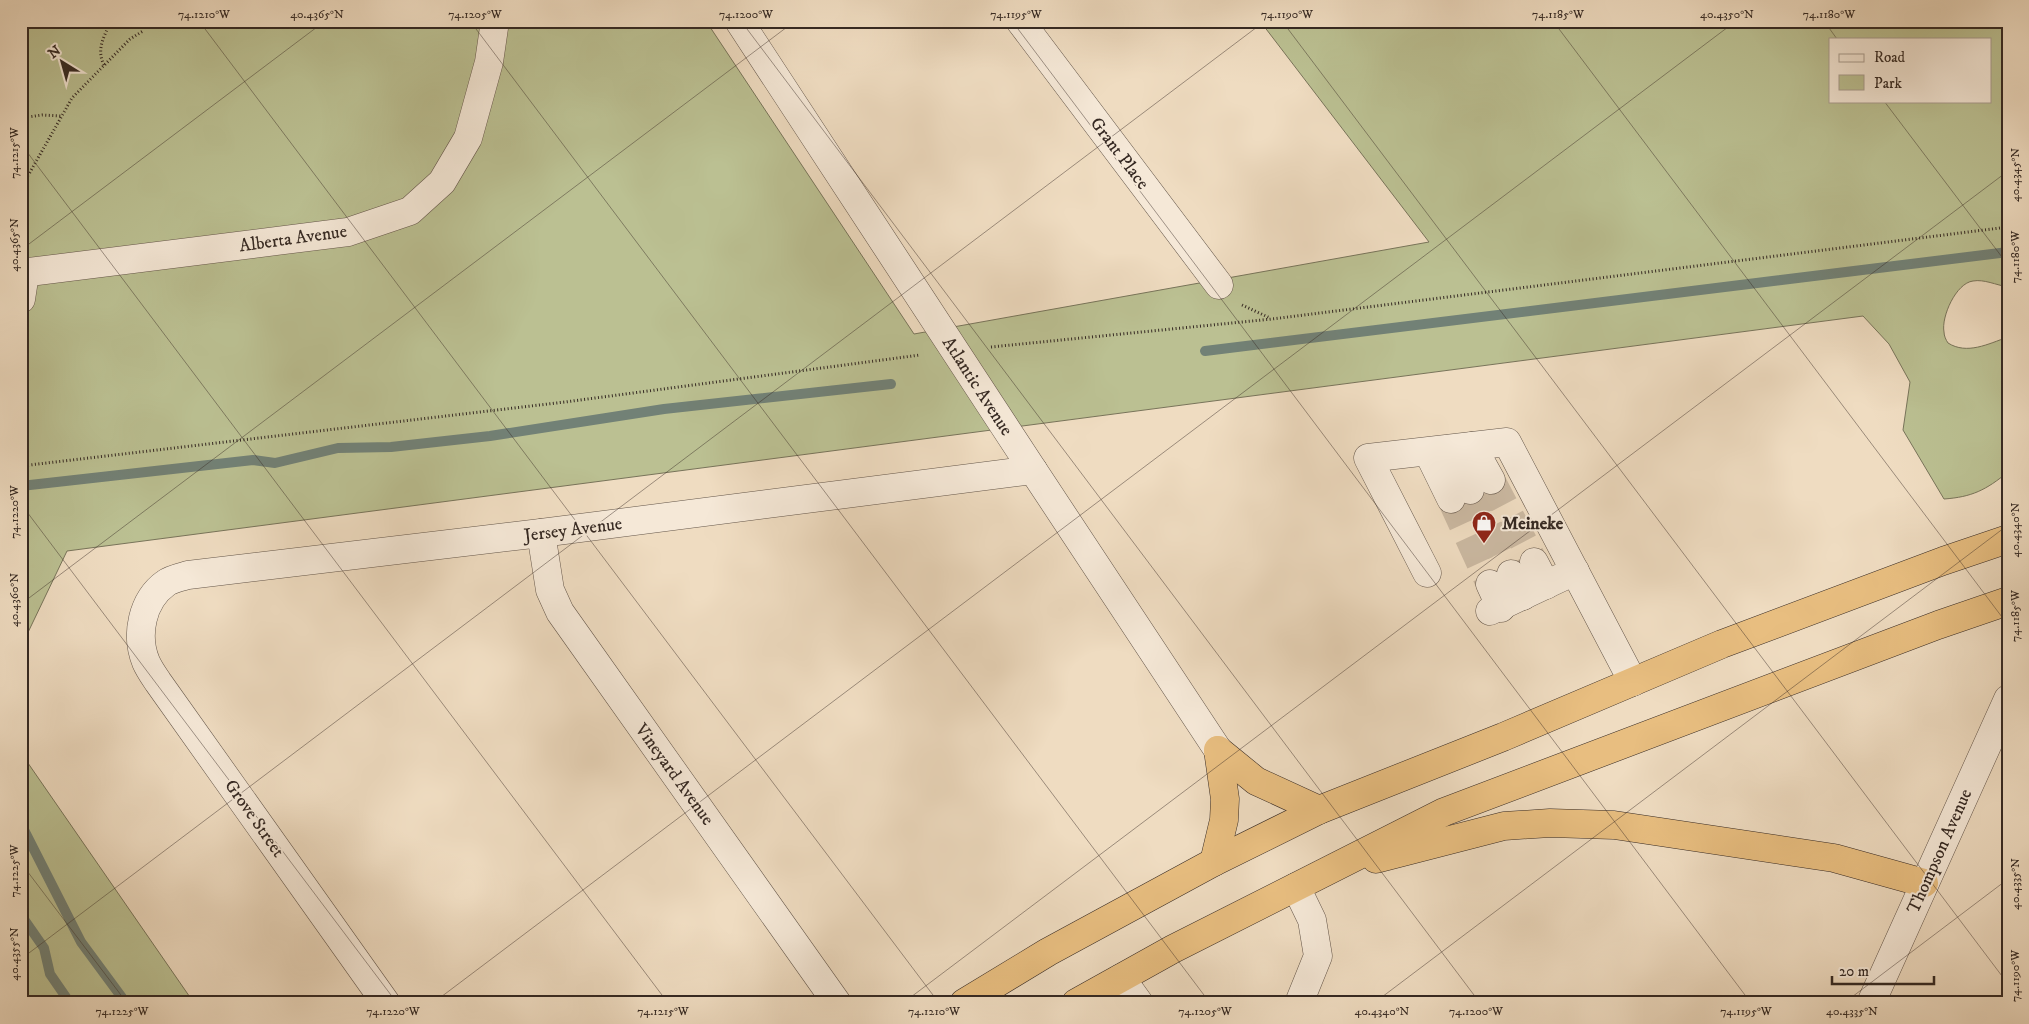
<svg xmlns="http://www.w3.org/2000/svg" width="2029" height="1024" font-family="'IM FELL DW Pica',serif">
  <style>
    .green { fill: #bbc092; stroke: #78745a; fill-rule: evenodd }
    .lines { fill: none; stroke-linecap: round; stroke-linejoin: round }
    .stream { stroke: #728176; stroke-width: 10 }
    .minor-tunnel { stroke: #cab8a1; stroke-width: 28; stroke-dasharray: 28 14; stroke-linecap: butt }
    .minor-casing { stroke: #64564a; stroke-width: 29 }
    .highway-casing { stroke: #352923; stroke-width: 29 }
    .path { stroke: #352923; stroke-width: 3; stroke-dasharray: 1 2.5; stroke-linecap: butt }
    .minor { stroke: #f5e8d7; stroke-width: 28 }
    .highway { stroke: #e8be80; stroke-width: 28 }
    .ticks { fill: none; stroke: #352923; stroke-width: 1; stroke-opacity: 0.45 }
    .labels { text-anchor: middle; stroke-width: 4; stroke-linejoin: round; paint-order: stroke }
    .street-label { font-size: 18px; fill: #352923; stroke: #f5e8d7 }
    .poi-label { font-size: 18px; font-weight: bold; fill: #352923; stroke: #f5e8d7; text-anchor: start }
    .neatline { fill: none; stroke: #352923; stroke-width: 2 }
    .ticks-label { font-size: 12px; text-anchor: middle; fill: #352923 }
  </style>
  <rect width="100%" height="100%" fill="#efdcc1"/>
  <filter id="stains"><feTurbulence type="fractalNoise" baseFrequency=".004" numOctaves="4"/><feColorMatrix values="0 0 0 0 .2 0 0 0 0 .09 0 0 0 0 .02 0 0 0 .5 -.17"/></filter>
  <radialGradient id="worn" r=".72"><stop offset=".6" stop-color="#630" stop-opacity="0"/><stop offset="1" stop-color="#630" stop-opacity=".3"/></radialGradient>
  <g class="green">
    <path d="M21 21H706L914 334 1429 242 1260 21H2008V287C1996 285 1984 279 1973 281 1956 283 1941 317 1944 332 1944 336 1946 340 1948 343 1967 355 1988 344 2008 337V472C1986 490 1972 497 1944 499L1903 430 1910 382 1889 344 1863 316 67 551 21 647ZM1830 39H1990V101H1830Z"/>
    <polygon points="21,753 194,1003 25,1003 21,997"/>
  </g>
  <g class="lines">
    <g class="stream">
      <polyline points="1205,351 2008,252"/>
      <polyline points="21,486 253,460 275,463 338,448 391,447 490,436 664,409 891,384"/>
      <polyline points="21,824 81,942 126,1003"/>
      <polyline points="21,915 44,948 50,974 70,1003"/>
    </g>
    <g class="minor-tunnel">
      <polyline points="1491,480 1534,562"/>
      <polyline points="1470,490 1511,574"/>
      <polyline points="1451,499 1490,584"/>
    </g>
    <defs>
      <g id="minor">
        <polyline points="739,21 1033,470 1218,750"/>
        <polyline points="1020,21 1219,285"/>
        <polyline points="21,273 348,232 410,211 442,182 468,138 489,62 495,21"/>
        <polyline points="21,299 25,273"/>
        <polyline points="1472,446 1491,480"/>
        <polyline points="1449,449 1470,490"/>
        <polyline points="1428,452 1451,499"/>
        <polyline points="541,533 550,590 560,612 837,1003"/>
        <polyline points="1534,562 1546,585"/>
        <polyline points="1427,573 1368,458 1507,442 1633,682"/>
        <polyline points="1511,574 1523,596"/>
        <polyline points="1490,584 1501,608"/>
        <polyline points="1490,611 1575,571"/>
        <polyline points="1296,887 1312,920 1318,956 1299,1003"/>
        <polyline points="1121,978 1139,1003"/>
        <path d="M386 1003 158 682C154 676 149 669 146 662 135 635 142 600 166 583 171 579 181 577 188 575L541 533 1033 470"/>
        <polyline points="1871,1003 2008,699"/>
      </g>
      <g id="highway">
        <polyline points="1218,750 1256,781 1319,810"/>
        <polyline points="1376,859 1504,826 1550,823 1614,825 1834,858 1924,883"/>
        <polyline points="1214,862 1224,820 1225,799 1218,750"/>
        <polyline points="964,1003 1048,952 1214,862 1319,810 1503,737 1722,644 1943,561 2008,539"/>
        <polyline points="1076,1003 1173,949 1444,812 1938,625 2008,601"/>
      </g>
    </defs>
    <use href="#minor" class="minor-casing"/>
    <use href="#highway" class="highway-casing"/>
    <g class="path">
      <path d="M104 65C96 49 104 37 111 21"/>
      <polyline points="21,118 42,115 61,116"/>
      <polyline points="21,184 29,174 72,98 130,39 143,31"/>
      <polyline points="1242,305 1270,318"/>
      <polyline points="991,347 1272,319 2008,227"/>
      <polyline points="21,466 565,402 920,355"/>
    </g>
    <use href="#minor" class="minor"/>
    <use href="#highway" class="highway"/>
  </g>
  <path class="ticks" d="M199 21 939 1003M470 21 1210 1003M741 21 1480 1003M1012 21 1751 1003M1282 21 2008 984M1553 21 2008 625M1824 21 1837 39M1884 101 2008 265M21 144 668 1003M21 250 325 21M21 504 397 1003M21 604 795 21M21 863 127 1003M21 959 1265 21M433 1003 1736 21M903 1003 2008 171M1374 1003 2008 525M1844 1003 2008 879"/>
  <defs>
    <symbol id="shop-pin" viewBox="-11 -11 22 30"><path d="M0 17L-7.5 6A9.5 9.5 0 1 1 7.5 6Z" fill="#8f2418" stroke="#f5e8d7"/><path d="M-5-2.5h2.3a2.7 3.5 0 0 1 5.4 0H5L5.5 6h-11ZM-1.5-2.5h3a1.5 2.3 0 0 0-3 0Z" fill="#fff"/></symbol>
  </defs>
  <g fill-rule="evenodd">
    <use href="#shop-pin" x="1470" y="509" width="28" height="38"/>
  </g>
  <g class="labels">
    <g class="street-label">
      <text transform="translate(1120 153) rotate(53)" y="6">Grant Place</text>
      <text transform="translate(293 238) rotate(-8)" y="6">Alberta Avenue</text>
      <text transform="translate(978 386) rotate(57)" y="6">Atlantic Avenue</text>
      <text transform="translate(573 529) rotate(-7)" y="6">Jersey Avenue</text>
      <text transform="translate(675 774) rotate(54)" y="6">Vineyard Avenue</text>
      <text transform="translate(255 818) rotate(55)" y="6">Grove Street</text>
      <text transform="translate(1939 851) rotate(-66)" y="6">Thompson Avenue</text>
    </g>
    <g class="poi-label">
      <text x="1502" y="529">Meineke</text>
    </g>
  </g>
  <rect width="2029" height="1024" fill="none" stroke="#efdcc1" stroke-width="55"/>
  <rect x="1829" y="38" width="162" height="65" fill="#f5e8d7" stroke="#a89c8f"/>
  <rect x="1839" y="54" width="25" height="8" fill="#f5e8d7" stroke="#a89c8f"/>
  <text x="1874" y="62" font-size="15" fill="#352923">Road</text>
  <rect x="1839" y="75" width="25" height="15" fill="#bbc092" stroke="#a89c8f"/>
  <text x="1874" y="88" font-size="15" fill="#352923">Park</text>
  <g transform="translate(62 62) rotate(323)" stroke="#f5e8d7" stroke-width="4" paint-order="stroke">
  <path d="M0-4L9 19L0 12L-9 19Z" fill="#352923"/>
  <text y="-8" font-size="14" font-weight="bold" text-anchor="middle" fill="#352923">N</text>
  </g>
  <path d="M1832 976v8h102v-8" fill="none" stroke="#352923" stroke-width="2.5"/>
  <text x="1839" y="976" font-size="15" fill="#352923" stroke="#f5e8d7" stroke-width="4" paint-order="stroke">20 m</text>
  <rect x="28" y="28" width="1974" height="968" class="neatline"/>
  <g class="ticks-label">
    <text x="204" y="18">74.1210°W</text>
    <text x="317" y="18">40.4365°N</text>
    <text x="475" y="18">74.1205°W</text>
    <text x="746" y="18">74.1200°W</text>
    <text x="1016" y="18">74.1195°W</text>
    <text x="1287" y="18">74.1190°W</text>
    <text x="1558" y="18">74.1185°W</text>
    <text x="1727" y="18">40.4350°N</text>
    <text x="1829" y="18">74.1180°W</text>
    <text transform="translate(14 153) rotate(-90)" y="4">74.1215°W</text>
    <text transform="translate(2015 175) rotate(-90)" y="4">40.4345°N</text>
    <text transform="translate(14 245) rotate(-90)" y="4">40.4365°N</text>
    <text transform="translate(2015 257) rotate(-90)" y="4">74.1180°W</text>
    <text transform="translate(14 512) rotate(-90)" y="4">74.1220°W</text>
    <text transform="translate(2015 530) rotate(-90)" y="4">40.4340°N</text>
    <text transform="translate(14 600) rotate(-90)" y="4">40.4360°N</text>
    <text transform="translate(2015 616) rotate(-90)" y="4">74.1185°W</text>
    <text transform="translate(14 871) rotate(-90)" y="4">74.1225°W</text>
    <text transform="translate(2015 884) rotate(-90)" y="4">40.4335°N</text>
    <text transform="translate(14 954) rotate(-90)" y="4">40.4355°N</text>
    <text transform="translate(2015 976) rotate(-90)" y="4">74.1190°W</text>
    <text x="122" y="1015">74.1225°W</text>
    <text x="393" y="1015">74.1220°W</text>
    <text x="663" y="1015">74.1215°W</text>
    <text x="934" y="1015">74.1210°W</text>
    <text x="1205" y="1015">74.1205°W</text>
    <text x="1382" y="1015">40.4340°N</text>
    <text x="1476" y="1015">74.1200°W</text>
    <text x="1746" y="1015">74.1195°W</text>
    <text x="1852" y="1015">40.4335°N</text>
  </g>
  <rect width="100%" height="100%" filter="url(#stains)"/>
  <rect width="100%" height="100%" fill="url(#worn)"/>
</svg>
